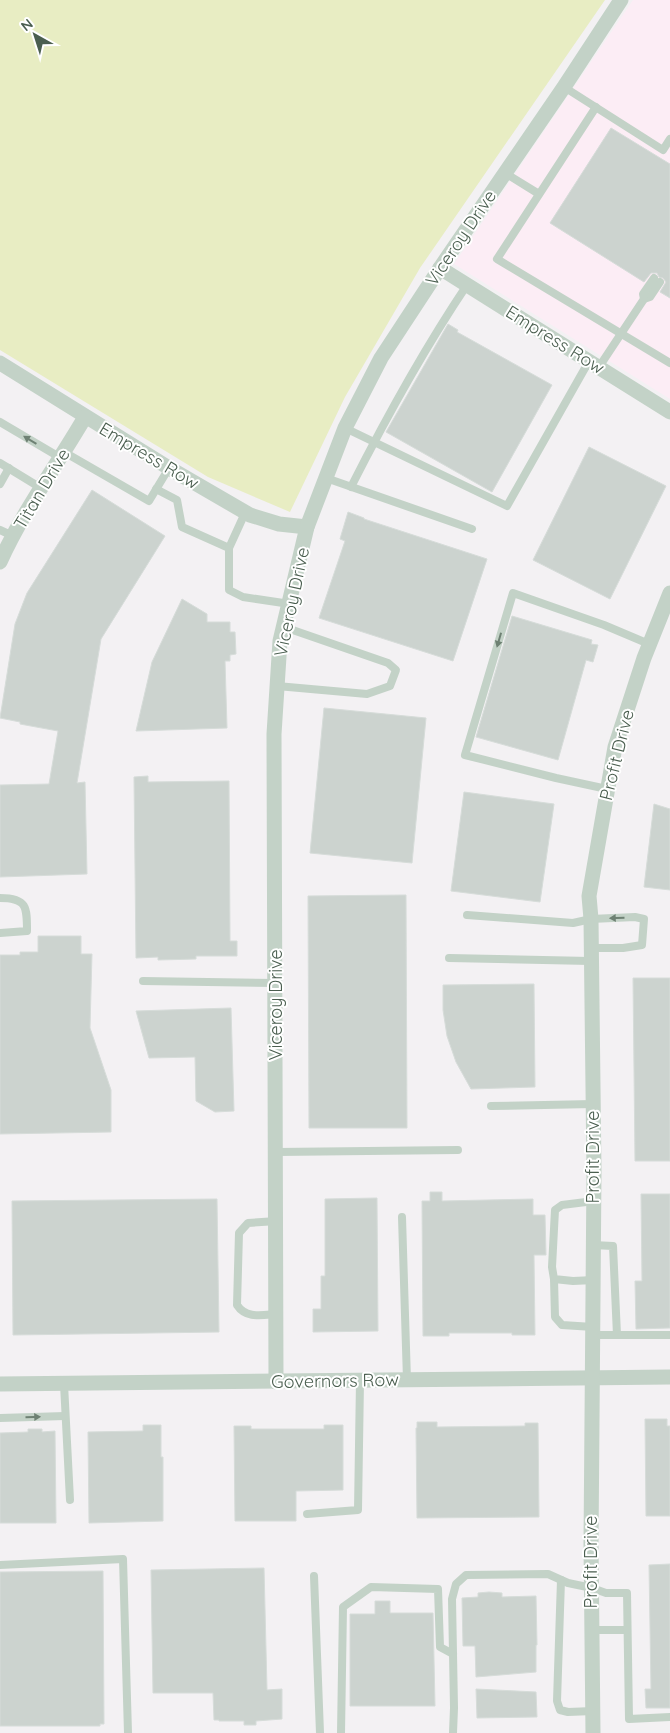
<svg xmlns="http://www.w3.org/2000/svg" width="670" height="1733" font-family="Quicksand,sans-serif">
  <style>
    .commercial { fill: #fcedf5 }
    .green { fill: #e8edc3 }
    .building { fill: #ccd3cf; stroke: #d6dcd9 }
    .lines { fill: none; stroke-linecap: round; stroke-linejoin: round }
    .service { stroke: #c3d2c7; stroke-width: 8 }
    .minor { stroke: #c3d2c7; stroke-width: 15 }
    .oneway { fill: #6e8173 }
    .labels { text-anchor: middle; stroke-width: 4; stroke-linejoin: round; paint-order: stroke }
    .street-label { font-size: 18px; fill: #4a5e4f; stroke: #fff }
  </style>
  <rect width="100%" height="100%" fill="#f3f1f3"/>
  <polygon class="commercial" points="633,0 670,0 670,399 454,264"/>
  <polygon class="green" points="0,0 605,0 420,268 345,397 290,512 208,477 0,350"/>
  <g class="building">
    <polygon points="611,128 670,164 670,298 660,292 666,282 663,278 659,277 657,273 651,273 644,282 550,223"/>
    <polygon points="448,324 458,330 457,332 552,385 492,492 386,432"/>
    <polygon points="589,447 666,486 610,599 533,560"/>
    <polygon points="92,490 165,536 101,639 77,783 85,782 87,874 0,877 0,785 49,784 58,731 20,724 20,722 0,718 15,624 27,593"/>
    <polygon points="348,512 364,518 364,519 487,559 453,661 319,618 345,541 340,539"/>
    <polygon points="182,599 207,614 207,622 230,622 230,632 235,632 236,654 230,655 230,661 225,661 227,728 136,731 152,662"/>
    <polygon points="512,616 592,640 591,644 598,645 593,662 586,660 558,760 476,737"/>
    <polygon points="324,708 426,718 412,863 310,853"/>
    <polygon points="148,776 148,782 229,781 230,941 237,941 237,956 196,956 196,959 158,960 158,957 136,958 134,777"/>
    <polygon points="464,792 554,804 540,902 451,891"/>
    <polygon points="654,804 670,809 670,890 644,887"/>
    <polygon points="406,895 407,1128 309,1128 308,896"/>
    <polygon points="38,936 81,936 81,954 92,954 90,1028 111,1090 111,1132 0,1134 0,955 20,955 20,952 38,952"/>
    <polygon points="633,978 670,978 670,1161 635,1161"/>
    <polygon points="534,984 535,1087 471,1089 456,1062 447,1036 443,1010 443,985"/>
    <polygon points="231,1008 234,1111 215,1112 196,1101 195,1057 149,1058 136,1011"/>
    <polygon points="430,1192 442,1192 442,1201 533,1199 533,1215 545,1215 546,1255 534,1255 535,1335 512,1335 512,1333 449,1333 449,1336 423,1336 422,1201 430,1201"/>
    <polygon points="641,1194 670,1194 670,1328 636,1329 635,1281 642,1281"/>
    <polygon points="377,1198 378,1331 313,1332 313,1309 321,1309 321,1276 325,1276 325,1199"/>
    <polygon points="217,1199 219,1332 13,1335 12,1201"/>
    <polygon points="645,1419 667,1419 667,1426 670,1426 670,1516 646,1516"/>
    <polygon points="417,1422 437,1422 437,1427 525,1426 525,1423 538,1423 539,1517 417,1518 416,1428 417,1428"/>
    <polygon points="143,1425 161,1425 161,1457 163,1457 163,1521 89,1523 88,1432 143,1431"/>
    <polygon points="324,1425 343,1425 343,1490 296,1491 296,1521 235,1521 234,1426 251,1426 251,1429 324,1429"/>
    <polygon points="28,1429 42,1429 42,1432 55,1431 56,1523 0,1523 0,1433 28,1432"/>
    <polygon points="670,1564 670,1708 646,1708 645,1689 651,1689 649,1565"/>
    <polygon points="264,1568 267,1690 282,1689 282,1719 256,1721 256,1725 244,1725 244,1721 219,1721 219,1720 214,1720 213,1693 153,1693 151,1570"/>
    <polygon points="103,1571 104,1724 100,1724 100,1726 0,1726 0,1572"/>
    <polygon points="489,1592 502,1593 502,1597 536,1596 537,1645 536,1645 536,1672 476,1677 475,1646 463,1646 462,1598 478,1597 478,1593"/>
    <polygon points="375,1601 390,1601 390,1613 433,1613 435,1706 350,1706 350,1614 375,1614"/>
    <polygon points="476,1689 536,1692 537,1717 477,1718"/>
  </g>
  <g class="lines">
    <g class="service">
      <polyline points="564,87 663,150 670,139"/>
      <polyline points="596,107 497,259 670,363"/>
      <polyline points="505,173 539,194"/>
      <polyline points="644,299 650,297 660,282"/>
      <polyline points="599,367 644,299 643,294 654,278"/>
      <polyline points="0,422 61,458"/>
      <polyline points="345,428 507,506 589,361"/>
      <polyline points="64,452 149,501 169,468"/>
      <polyline points="0,463 41,488"/>
      <polyline points="326,478 472,529"/>
      <polyline points="0,484 9,468"/>
      <path d="M351 487C386 418 424 349 467 285"/>
      <polyline points="156,489 177,500 182,527 229,548 245,513"/>
      <polyline points="0,530 13,536"/>
      <polyline points="229,548 229,590 243,597 290,604"/>
      <polyline points="277,686 367,694 390,686 396,670 388,663 284,627"/>
      <polyline points="607,789 556,778 465,755 513,593 604,625 649,644"/>
      <path d="M0 898C27 898 27 907 27 931L0 933"/>
      <polyline points="467,915 573,923 591,919 635,917 644,919 642,945 623,948 590,948"/>
      <polyline points="449,958 590,961"/>
      <polyline points="143,981 276,983"/>
      <polyline points="491,1106 593,1104"/>
      <polyline points="277,1152 458,1150"/>
      <polyline points="402,1217 407,1380"/>
      <polyline points="593,1245 613,1246 617,1335"/>
      <polyline points="554,1279 555,1317 562,1325 593,1327"/>
      <polyline points="594,1280 573,1281 554,1279 552,1267 555,1210 562,1205 594,1201"/>
      <path d="M277 1314C262 1315 246 1319 237 1305L239 1233 248 1223 277 1221"/>
      <polyline points="593,1335 670,1335"/>
      <polyline points="64,1384 70,1500"/>
      <polyline points="0,1418 65,1416"/>
      <polyline points="307,1514 358,1510 360,1381"/>
      <polyline points="0,1565 123,1559 128,1733"/>
      <polyline points="314,1576 320,1733"/>
      <polyline points="561,1580 557,1701 560,1710 568,1712 593,1711"/>
      <polyline points="592,1630 627,1630"/>
      <polyline points="341,1733 343,1607 371,1587 438,1589 440,1647 453,1654"/>
      <polyline points="453,1733 454,1708 452,1599 456,1584 466,1575 548,1574 568,1583 592,1588 606,1593 627,1593 629,1719 670,1717"/>
    </g>
    <g class="minor">
      <polyline points="440,268 670,412"/>
      <polyline points="0,363 169,468 250,515 279,524 307,527"/>
      <path d="M0 562C23 511 57 465 85 417"/>
      <polyline points="276,1382 274,734 280,641 307,527 345,428 381,358 440,268 564,87 621,0"/>
      <polyline points="0,1384 670,1377"/>
      <polyline points="593,1733 591,1544 594,1171 591,919 589,896 615,747 644,658 670,593"/>
    </g>
  </g>
  <defs><path id="oneway-solid" d="M-6-.8H1V-3.2L6.5 0L1 3.2V.8H-6Z" transform="scale(1.25)"/></defs>
  <g class="oneway">
    <use href="#oneway-solid" transform="translate(30 440) rotate(-149)"/>
    <use href="#oneway-solid" transform="translate(499 640) rotate(106)"/>
    <use href="#oneway-solid" transform="translate(617 918) rotate(178)"/>
    <use href="#oneway-solid" transform="translate(33 1417) rotate(-2)"/>
  </g>
  <g class="labels">
    <g class="street-label">
      <text transform="translate(461 238) rotate(-56)" y="6">Viceroy Drive</text>
      <text transform="translate(555 340) rotate(32)" y="6">Empress Row</text>
      <text transform="translate(149 456) rotate(31)" y="6">Empress Row</text>
      <text transform="translate(42 489) rotate(-59)" y="6">Titan Drive</text>
      <text transform="translate(292 602) rotate(-78)" y="6">Viceroy Drive</text>
      <text transform="translate(617 755) rotate(-76)" y="6">Profit Drive</text>
      <text transform="translate(276 1005) rotate(-90)" y="6">Viceroy Drive</text>
      <text transform="translate(593 1157) rotate(-90)" y="6">Profit Drive</text>
      <text transform="translate(335 1381) rotate(-1)" y="6">Governors Row</text>
      <text transform="translate(591 1562) rotate(-90)" y="6">Profit Drive</text>
    </g>
  </g>
  <g transform="translate(35 35) rotate(321)" stroke="#ffffff" stroke-width="4" paint-order="stroke">
  <path d="M0-4L9 19L0 12L-9 19Z" fill="#4a5e4f"/>
  <text y="-8" font-size="14" font-weight="bold" text-anchor="middle" fill="#4a5e4f">N</text>
  </g>
</svg>
